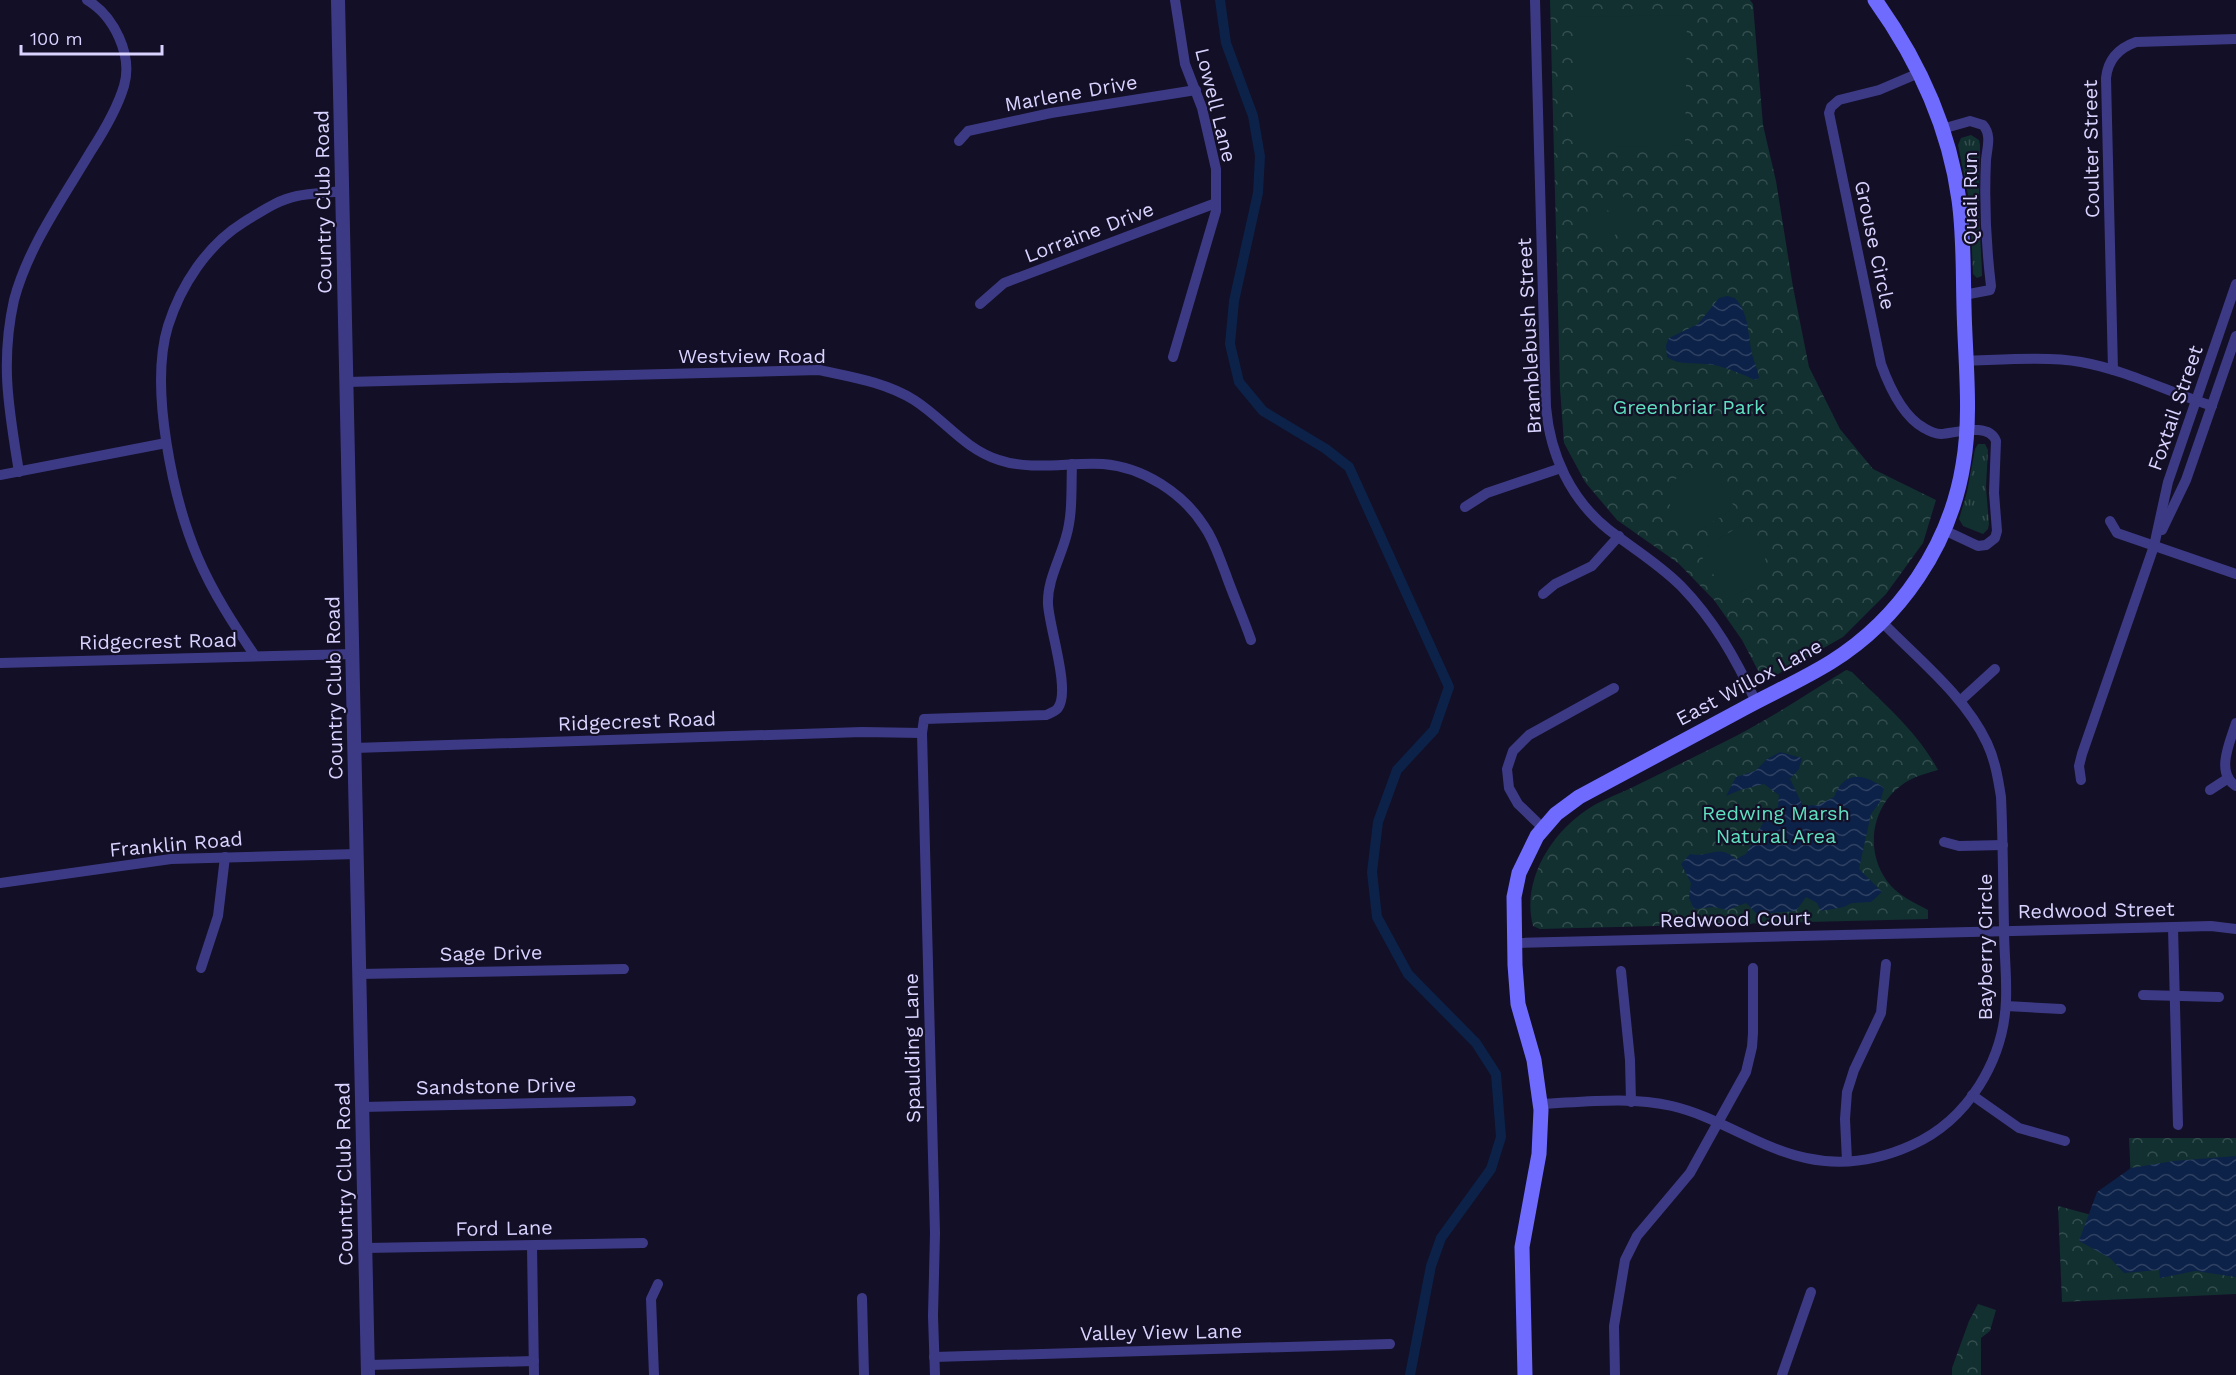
<svg xmlns="http://www.w3.org/2000/svg" width="2236" height="1375" font-family="'Work Sans',sans-serif">
  <style>
    .grass { fill: url(#grass-tufts) }
    .forest { fill: url(#forest-crowns) }
    .pitch { fill: #12302f }
    .water { fill: url(#water-waves) }
    .lines { fill: none; stroke-linecap: round; stroke-linejoin: round }
    .canal { stroke: #0c2248; stroke-width: 10 }
    .minor { stroke: #3d3a85; stroke-width: 10 }
    .tertiary { stroke: #3d3a85; stroke-width: 14 }
    .secondary { stroke: #6f6bff; stroke-width: 15 }
    .labels { text-anchor: middle; stroke-width: 4.5; stroke-linejoin: round; paint-order: stroke }
    .street-label { font-size: 20px; fill: #d9d4ff; stroke: #130f26 }
    .park-label { font-size: 20px; fill: #5fe0c0; stroke: #130f26 }
  </style>
  <defs>
    <pattern id="grass-tufts" width="24" height="20" patternUnits="userSpaceOnUse" patternTransform="scale(1.5)"><rect width="24" height="20" fill="#12302f"/><path d="M3 7l-1-3M5 7V3M7 7l1-3M15 17l-1-3M17 17v-4M19 17l1-3" fill="none" stroke="#344d4e"/></pattern>
    <pattern id="forest-crowns" width="20" height="18" patternUnits="userSpaceOnUse" patternTransform="scale(1.5)"><rect width="20" height="18" fill="#12302f"/><path d="M2 6a3 3 0 1 1 6 0M12 15a3 3 0 1 1 6 0" fill="none" stroke="#344d4e"/></pattern>
    <pattern id="water-waves" width="16" height="10" patternUnits="userSpaceOnUse" patternTransform="scale(1.5)"><rect width="16" height="10" fill="#0c2248"/><path d="M0 5q4-4 8 0t8 0" fill="none" stroke="#2f4163"/></pattern>
  </defs>
  <rect width="100%" height="100%" fill="#130f26"/>
  <g class="grass">
    <polygon points="1971,135 1979,140 1980,145 1979,211 1982,273 1982,276 1977,278 1973,274 1970,205 1958,145 1961,138"/>
    <polygon points="1978,444 1985,444 1988,450 1986,487 1989,524 1988,529 1983,534 1963,526 1959,519 1967,492 1975,449"/>
  </g>
  <g class="forest">
    <polygon points="1550,0 1750,0 1753,4 1763,125 1776,181 1793,287 1809,367 1840,429 1873,469 1936,500 1923,543 1886,594 1843,637 1764,682 1742,640 1714,600 1678,563 1617,520 1585,482 1564,443 1560,389"/>
    <path d="M1846 670 1852 672C1883 703 1918 732 1938 770 1931 772 1923 774 1916 777 1875 794 1861 845 1887 881 1897 895 1913 902 1928 910V919L1540 929 1533 926C1521 881 1551 833 1588 809 1600 801 1616 795 1629 789 1665 771 1701 754 1736 736 1774 716 1810 692 1846 670Z"/>
    <polygon points="2129,1138 2236,1138 2236,1294 2062,1302 2058,1206 2133,1226"/>
    <polygon points="1978,1304 1996,1310 1990,1331 1981,1338 1981,1375 1952,1375 1952,1368 1969,1321"/>
  </g>
  <g class="pitch">
    <polygon points="1687,15 1685,145 1577,148 1575,17"/>
    <polygon points="1618,191 1642,218 1627,231 1603,205"/>
    <polygon points="1595,210 1616,234 1605,244 1583,220"/>
    <path d="M1691 470H1704L1715 474 1735 508 1694 534 1686 533C1670 507 1653 486 1691 470Z"/>
    <path d="M1743 524C1759 539 1776 559 1757 581 1751 588 1738 593 1729 598L1702 557 1703 549 1706 547Z"/>
  </g>
  <g class="water">
    <path d="M1727 296 1735 298C1749 313 1748 335 1752 354 1754 362 1758 370 1759 378L1755 380C1742 374 1728 368 1714 365 1699 362 1679 366 1667 357L1666 345 1669 338 1698 324 1719 298Z"/>
    <path d="M1780 752 1802 758 1799 769 1790 779 1803 806 1818 805 1834 797C1844 770 1864 773 1884 788L1880 802 1871 814 1859 869 1882 892 1871 902 1852 903 1844 907 1821 911 1817 903 1806 897 1796 911 1757 914 1746 903 1727 910 1714 907 1694 909 1689 898 1691 883 1681 864 1690 854C1711 858 1717 843 1736 859L1746 854 1764 821 1777 816 1779 795 1764 784 1740 790 1726 796 1736 777 1755 771 1767 759Z"/>
    <polygon points="2236,1156 2236,1277 2195,1271 2160,1278 2159,1270 2124,1273 2110,1258 2079,1241 2097,1192 2131,1168 2173,1161"/>
  </g>
  <g class="lines">
    <polyline class="canal" points="1220,0 1226,43 1253,116 1260,156 1258,193 1234,301 1230,344 1239,382 1263,411 1326,449 1349,467 1449,687 1434,730 1397,770 1378,822 1372,872 1377,917 1408,974 1476,1043 1496,1074 1501,1137 1491,1169 1441,1238 1431,1266 1410,1375"/>
    <g class="minor">
      <path d="M1535 0 1546 407C1550 455 1571 500 1609 530 1634 549 1659 564 1681 586 1714 620 1736 659 1756 702"/>
      <path d="M1919 73 1879 90 1839 100 1831 107 1829 113 1881 364C1889 386 1902 416 1924 428 1929 431 1935 434 1941 434 1956 433 1989 422 1996 441L1994 493 1997 531 1995 538 1986 545 1978 546 1944 530"/>
      <path d="M1942 129 1970 121 1983 125C1992 135 1987 148 1986 160 1984 203 1986 244 1991 286L1990 290 1964 295"/>
      <polyline points="959,141 968,131 1051,113 1196,90"/>
      <polyline points="980,304 1004,283 1216,203"/>
      <polyline points="1173,357 1216,211 1216,169 1202,108 1185,64 1175,0"/>
      <path d="M1965 361C2000 360 2047 356 2081 362 2126 370 2168 392 2212 406"/>
      <path d="M2113 370 2106 78C2108 59 2119 48 2136 42L2236 39"/>
      <path d="M347 382 819 370C851 377 885 382 914 400 944 419 964 449 999 460 1031 471 1069 462 1103 464 1143 467 1183 493 1204 526 1214 540 1219 557 1225 572 1233 595 1243 617 1251 640"/>
      <path d="M19 472C9 410 0 363 14 300 28 247 63 198 91 151 104 131 117 109 124 86 133 55 114 16 87 0"/>
      <polyline points="0,475 166,443"/>
      <polyline points="1465,507 1487,493 1561,468"/>
      <polyline points="2110,521 2117,533 2236,574"/>
      <polyline points="2162,530 2186,480 2236,336"/>
      <polyline points="1543,594 1555,584 1592,566 1619,536"/>
      <path d="M255 656C234 625 213 593 198 558 173 499 149 388 168 326 181 285 207 245 244 222 261 212 277 200 297 196 312 193 328 193 342 191"/>
      <polyline points="0,663 352,654"/>
      <polyline points="1960,701 1995,669"/>
      <path d="M2236 723C2230 742 2215 773 2236 786"/>
      <polyline points="354,748 862,732 922,733"/>
      <polyline points="2081,780 2079,766 2082,754 2154,546 2168,482 2236,284"/>
      <polyline points="2210,790 2227,779"/>
      <polyline points="1543,828 1518,804 1509,788 1507,769 1513,751 1529,735 1614,688"/>
      <polyline points="1944,842 1959,846 2003,845"/>
      <polyline points="0,883 171,859 357,854"/>
      <polyline points="2173,927 2178,1125"/>
      <polyline points="1515,943 2173,927 2211,926 2236,929"/>
      <polyline points="201,968 218,916 225,857"/>
      <polyline points="1621,971 1630,1060 1631,1102"/>
      <polyline points="359,974 624,969"/>
      <polyline points="2143,995 2219,997"/>
      <polyline points="2006,1006 2061,1009"/>
      <polyline points="1972,1095 2019,1128 2065,1141"/>
      <path d="M1541 1104C1583 1102 1630 1096 1672 1106 1719 1117 1759 1148 1806 1158 1842 1166 1879 1160 1912 1145 1968 1120 2004 1060 2006 1000 2007 976 2004 952 2004 928 2003 884 2003 840 2001 797 1998 778 1995 760 1987 743 1965 696 1917 658 1882 622"/>
      <polyline points="362,1107 631,1101"/>
      <polyline points="1847,1161 1845,1119 1847,1092 1854,1070 1881,1013 1886,964"/>
      <polyline points="532,1246 534,1375"/>
      <polyline points="365,1248 643,1243"/>
      <polyline points="862,1298 864,1375"/>
      <polyline points="934,1357 1390,1344"/>
      <polyline points="368,1365 534,1361"/>
      <polyline points="654,1375 651,1299 658,1284"/>
      <path d="M935 1375 933 1316 935 1233 922 733 924 719 1046 715C1050 713 1055 712 1058 708 1071 691 1049 627 1048 604 1047 581 1060 559 1066 537 1073 514 1071 488 1072 464"/>
      <polyline points="1615,1375 1614,1326 1625,1260 1637,1236 1690,1173 1746,1072 1752,1047 1753,1033 1753,968"/>
      <polyline points="1782,1375 1811,1292"/>
    </g>
    <polyline class="tertiary" points="338,0 368,1375"/>
    <path class="secondary" d="M1525 1375 1522 1247 1539 1154 1541 1110 1534 1060 1518 1004 1515 965 1514 897 1519 873 1537 836 1556 814 1579 797C1633 768 1687 739 1741 710 1770 694 1802 680 1831 662 1900 619 1950 545 1963 465 1972 414 1965 359 1964 307 1963 272 1964 236 1959 200 1949 127 1918 60 1875 0"/>
  </g>
  <g class="labels">
    <g class="street-label">
      <text transform="translate(1071 93) rotate(-10)" y="7">Marlene Drive</text>
      <text transform="translate(1216 105) rotate(76)" y="7">Lowell Lane</text>
      <text transform="translate(2091 149) rotate(-91)" y="7">Coulter Street</text>
      <text transform="translate(1970 198) rotate(-90)" y="7">Quail Run</text>
      <text transform="translate(323 202) rotate(-91)" y="7">Country Club Road</text>
      <text transform="translate(1089 232) rotate(-21)" y="7">Lorraine Drive</text>
      <text transform="translate(1875 245) rotate(78)" y="7">Grouse Circle</text>
      <text transform="translate(1529 336) rotate(-93)" y="7">Bramblebush Street</text>
      <text x="752" y="363">Westview Road</text>
      <text transform="translate(2175 408) rotate(-71)" y="7">Foxtail Street</text>
      <text transform="translate(158 641) rotate(-1)" y="7">Ridgecrest Road</text>
      <text transform="translate(1749 682) rotate(-28)" y="7">East Willox Lane</text>
      <text transform="translate(334 688) rotate(-91)" y="7">Country Club Road</text>
      <text transform="translate(637 721) rotate(-2)" y="7">Ridgecrest Road</text>
      <text transform="translate(176 844) rotate(-5)" y="7">Franklin Road</text>
      <text transform="translate(2096 910) rotate(-1)" y="7">Redwood Street</text>
      <text transform="translate(1735 919) rotate(-1)" y="7">Redwood Court</text>
      <text transform="translate(1985 947) rotate(-90)" y="7">Bayberry Circle</text>
      <text transform="translate(491 953) rotate(-1)" y="7">Sage Drive</text>
      <text transform="translate(912 1048) rotate(-91)" y="7">Spaulding Lane</text>
      <text transform="translate(496 1086) rotate(-1)" y="7">Sandstone Drive</text>
      <text transform="translate(344 1174) rotate(-91)" y="7">Country Club Road</text>
      <text transform="translate(504 1228) rotate(-1)" y="7">Ford Lane</text>
      <text transform="translate(1161 1332) rotate(-1)" y="7">Valley View Lane</text>
    </g>
    <g class="park-label">
      <text x="1689" y="414">Greenbriar Park</text>
      <text x="1776" y="820">Redwing Marsh<tspan x="1776" dy="23">Natural Area</tspan></text>
    </g>
  </g>
  <path d="M21 45v9h141v-9" fill="none" stroke="#d9d4ff" stroke-width="3"/>
  <text x="30" y="45" font-size="18" fill="#d9d4ff" stroke="#130f26" stroke-width="4.5" paint-order="stroke">100 m</text>
</svg>
